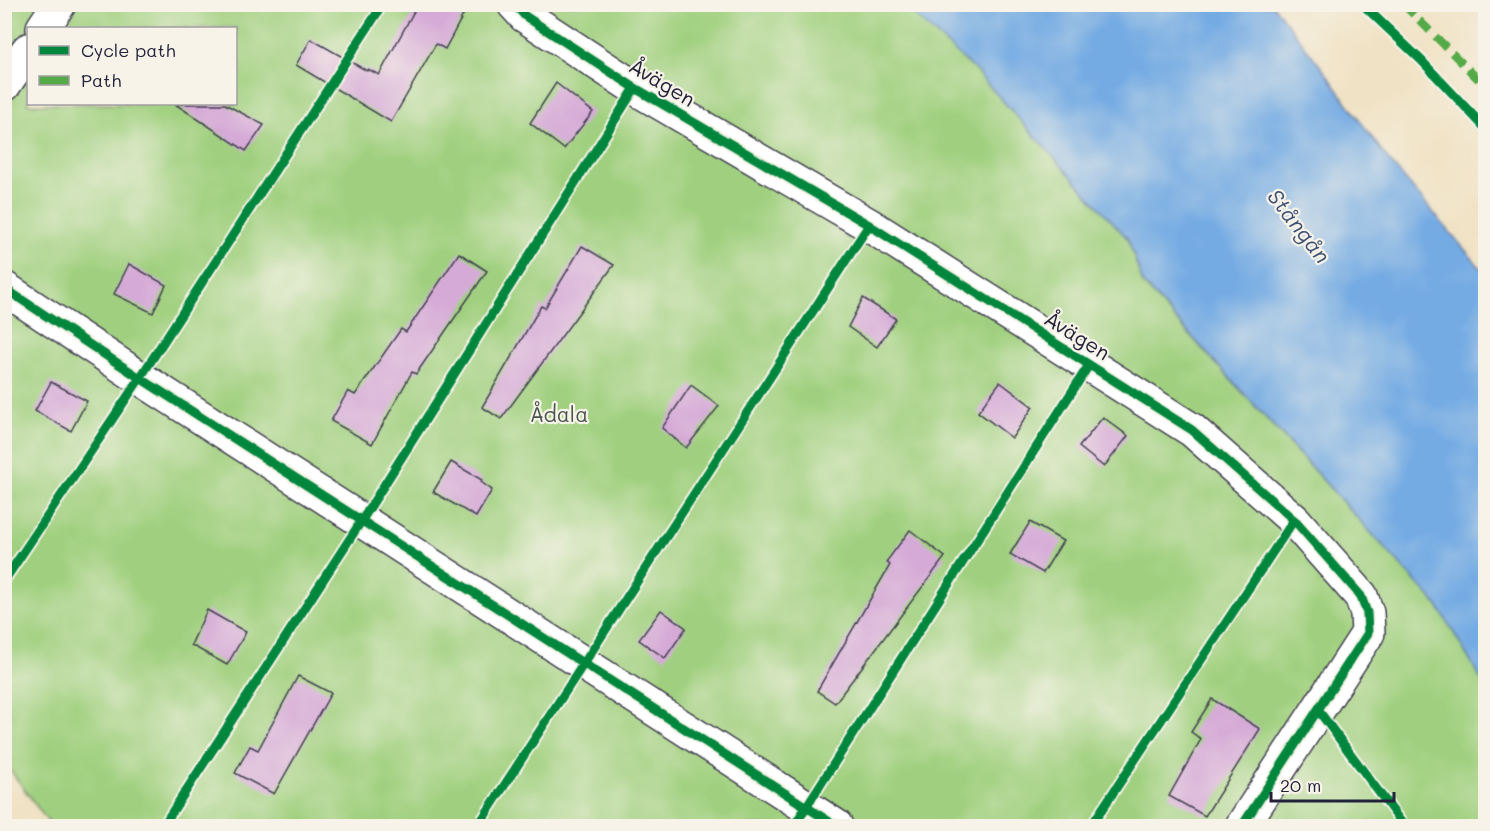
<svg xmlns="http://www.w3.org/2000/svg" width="1490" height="831" font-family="Mali,sans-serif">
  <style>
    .green { fill: #a0d07f; stroke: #61795d; stroke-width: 1.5; fill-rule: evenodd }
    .water { fill: #75abe3; stroke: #4c668f; stroke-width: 1.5 }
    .building { fill: #d5aad7 }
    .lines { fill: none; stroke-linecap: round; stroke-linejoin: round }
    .minor-casing { stroke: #413f50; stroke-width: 36 }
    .minor { stroke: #fff; stroke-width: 33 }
    .quiet { stroke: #53aa46; stroke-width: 8; stroke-dasharray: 15 8; stroke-linecap: butt }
    .cycleway-casing { stroke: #f7f3e8; stroke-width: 13 }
    .cycleway { stroke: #00873e; stroke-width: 9 }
    .labels { text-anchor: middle; stroke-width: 4.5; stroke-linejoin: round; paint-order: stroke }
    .street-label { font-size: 21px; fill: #22223b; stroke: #f7f3e8 }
    .park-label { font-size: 21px; fill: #48564f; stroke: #f7f3e8 }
    .water-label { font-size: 22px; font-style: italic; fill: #3f5276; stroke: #f7f3e8 }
  </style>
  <rect width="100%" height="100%" fill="#f7f3e8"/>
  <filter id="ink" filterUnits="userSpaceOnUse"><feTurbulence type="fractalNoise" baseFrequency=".0167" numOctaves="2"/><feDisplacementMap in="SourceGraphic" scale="12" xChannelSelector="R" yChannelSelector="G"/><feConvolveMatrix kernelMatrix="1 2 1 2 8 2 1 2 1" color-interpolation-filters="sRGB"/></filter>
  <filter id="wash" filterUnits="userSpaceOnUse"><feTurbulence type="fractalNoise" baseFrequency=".008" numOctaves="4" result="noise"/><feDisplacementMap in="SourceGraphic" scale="24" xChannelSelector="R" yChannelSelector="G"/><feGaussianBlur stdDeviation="1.35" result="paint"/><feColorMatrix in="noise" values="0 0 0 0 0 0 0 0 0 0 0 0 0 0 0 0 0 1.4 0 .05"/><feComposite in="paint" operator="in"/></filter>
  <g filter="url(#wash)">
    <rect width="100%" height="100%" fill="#f0e2c4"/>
    <path class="green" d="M4 5H903L973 68 1128 239 1143 284 1438 606 1485 686V826H51L5 763ZM28 28H236V104H28Z"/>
    <polygon class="water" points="903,5 1273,5 1329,77 1386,157 1485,273 1485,686 1438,606 1143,283 1128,239 973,68"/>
    <g id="blocks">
      <g class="building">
        <polygon points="418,4 469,4 445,49 436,44 391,122 296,65 311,39 367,71 368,69 379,75"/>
        <polygon points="556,83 593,112 564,149 530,123"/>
        <polygon points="175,104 225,104 264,125 246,151"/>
        <polygon points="582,246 614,265 501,419 482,407 541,306 545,308"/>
        <polygon points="459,253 487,271 416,374 412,372 372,444 331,421 348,391 355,395 401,329 406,332"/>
        <polygon points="129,264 166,285 153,313 114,294"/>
        <polygon points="863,298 896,319 877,347 848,327"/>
        <polygon points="51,382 87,401 71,431 35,411"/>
        <polygon points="1000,382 1033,407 1012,438 978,412"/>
        <polygon points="691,385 719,406 686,448 662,428"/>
        <polygon points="1103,417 1128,436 1104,467 1079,447"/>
        <polygon points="451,462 482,480 481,482 492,490 476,517 433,492"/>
        <polygon points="1030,522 1063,541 1043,573 1010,554"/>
        <polygon points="910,530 945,557 835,703 817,691 890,565 886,562"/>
        <polygon points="207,610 246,632 227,665 191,645"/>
        <polygon points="661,610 686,628 665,658 639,640"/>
        <polygon points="298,676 331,693 274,794 235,773 250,746 258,750"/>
        <polygon points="1212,699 1260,729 1205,816 1169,796 1201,739 1191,732"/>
      </g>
    </g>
  </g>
  <g filter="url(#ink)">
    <use href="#blocks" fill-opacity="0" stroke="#413f50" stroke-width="1.5"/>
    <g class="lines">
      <defs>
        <g id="minor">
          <polyline points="514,4 525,16 635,88 869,225 1192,430 1294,520 1361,596 1367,613 1368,633 1242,826"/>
          <polyline points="43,28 59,4"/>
          <polyline points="4,85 28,50"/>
          <polyline points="4,288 140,378 836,826"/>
        </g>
      </defs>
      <use href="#minor" class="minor-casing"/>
      <use href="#minor" class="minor"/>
      <polyline class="quiet" points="1403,4 1486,87"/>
      <defs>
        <g id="cycleway">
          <polyline points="514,4 525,16 635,88 869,225 1192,430 1294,520 1361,596 1367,613 1368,633 1242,826"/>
          <polyline points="1362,4 1421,60 1486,129"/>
          <polyline points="4,288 140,378 836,826"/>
          <polyline points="4,581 140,378 383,4"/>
          <polyline points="1318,710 1404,826"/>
          <polyline points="163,826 362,520 635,88"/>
          <polyline points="478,826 869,225"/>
          <polyline points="794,826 1089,365"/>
          <polyline points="1091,826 1294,520"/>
        </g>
      </defs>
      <use href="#cycleway" class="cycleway-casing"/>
      <use href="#cycleway" class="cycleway"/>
    </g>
  </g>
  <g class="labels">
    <g class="street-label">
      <text transform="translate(662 83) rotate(31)" y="7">Åvägen</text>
      <text transform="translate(1077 336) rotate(32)" y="7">Åvägen</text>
    </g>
    <g class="park-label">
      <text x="559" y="422">Ådala</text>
    </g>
    <g class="water-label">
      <text transform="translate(1299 226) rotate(52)" y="8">Stångån</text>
    </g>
  </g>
  <rect width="1490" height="831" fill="none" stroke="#f7f3e8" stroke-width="24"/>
  <rect x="27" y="27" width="210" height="78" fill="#f7f3e8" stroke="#a29fa3" stroke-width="1.5"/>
  <rect x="39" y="46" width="30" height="9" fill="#00873e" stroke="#a29fa3" stroke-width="1.5"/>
  <text x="81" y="57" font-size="18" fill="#22223b">Cycle path</text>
  <rect x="39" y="76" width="30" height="9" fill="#53aa46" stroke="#a29fa3" stroke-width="1.5"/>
  <text x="81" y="87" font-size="18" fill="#22223b">Path</text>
  <path d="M1271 792v9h123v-9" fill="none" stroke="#22223b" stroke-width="3"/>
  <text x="1280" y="792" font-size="18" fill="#22223b" stroke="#f7f3e8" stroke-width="4.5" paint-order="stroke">20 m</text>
</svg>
